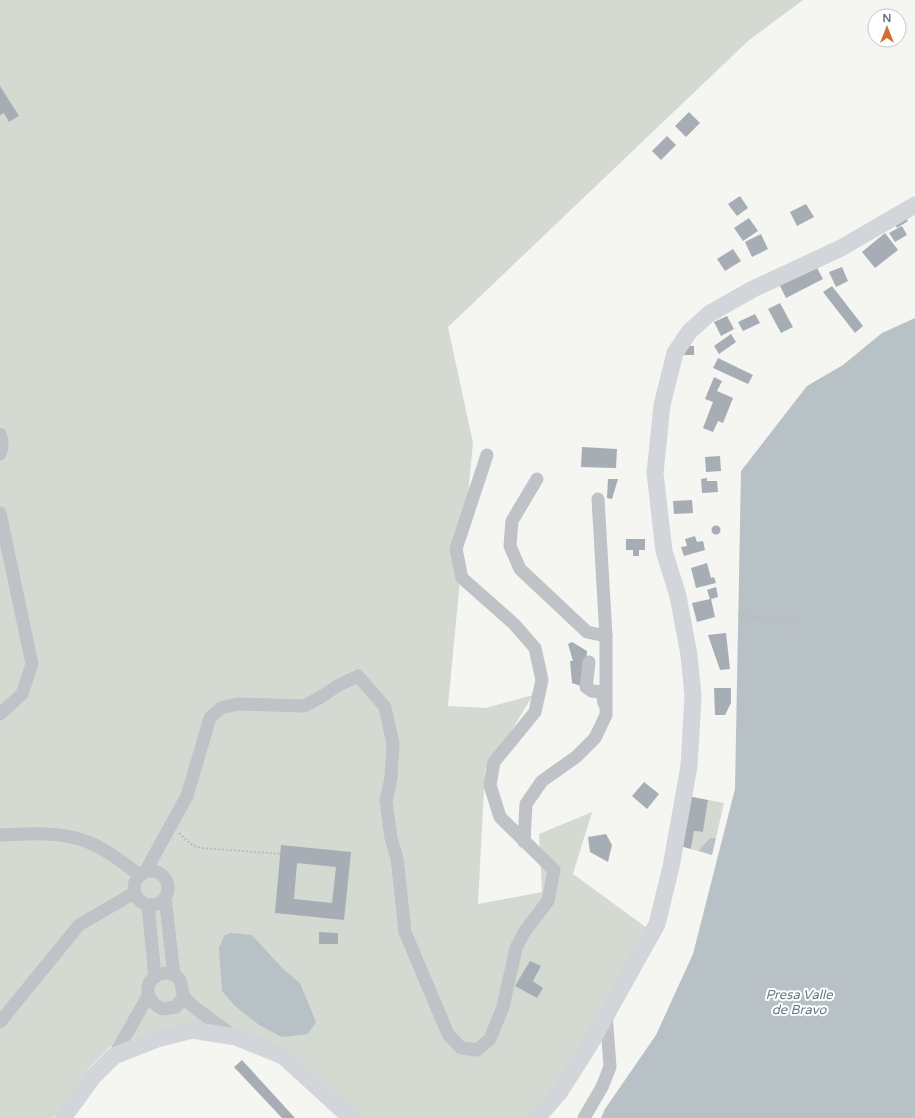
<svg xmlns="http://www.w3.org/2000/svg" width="915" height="1118" font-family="'Varela Round',sans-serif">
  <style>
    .green { fill: #d4dad2 }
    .water { fill: #b8c1c6 }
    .building { fill: #a7adb4; fill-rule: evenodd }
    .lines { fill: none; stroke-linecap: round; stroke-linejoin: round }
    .path { stroke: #b9bbbe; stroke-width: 2; stroke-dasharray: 2 2; stroke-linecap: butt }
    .minor { stroke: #bfc2c6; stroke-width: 13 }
    .major { stroke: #d2d5da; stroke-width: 17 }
    .labels { text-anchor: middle; stroke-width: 4; stroke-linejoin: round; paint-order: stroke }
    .water-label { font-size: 13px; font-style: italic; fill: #687984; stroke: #fff }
  </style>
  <rect width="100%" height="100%" fill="#f5f5f2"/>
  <g class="green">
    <polygon points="0,0 803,0 748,41 448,327 473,443 448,706 486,708 533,695 496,756 485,770 478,904 542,892 539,834 592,812 573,874 647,928 554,1093 529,1118 355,1118 286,1051 155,1032 110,1047 89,1068 53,1118 0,1118"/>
    <polygon points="708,800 724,803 716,838 710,838 698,851 691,849 694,831 703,832"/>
  </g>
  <g class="water">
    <polygon points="915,318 915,1118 601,1118 605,1109 656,1035 693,954 735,789 741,471 807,386 843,365 882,333"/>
    <polygon points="710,838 716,838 712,855 698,851"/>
    <polygon points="230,933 252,935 284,970 300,983 316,1022 308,1034 282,1037 259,1025 235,1006 222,991 219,948 224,936"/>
  </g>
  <g class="building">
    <polygon points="0,86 19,116 9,122 4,113 0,115"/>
    <polygon points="689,112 700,123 686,137 675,126"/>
    <polygon points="667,136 676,145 661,160 652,151"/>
    <polygon points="740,196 748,208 737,216 728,204"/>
    <polygon points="806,204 814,217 797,226 790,212"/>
    <polygon points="904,214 908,221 897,228 893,220"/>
    <polygon points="749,218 758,231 743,241 734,228"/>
    <polygon points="902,226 907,235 895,242 889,233"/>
    <polygon points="885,233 898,250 875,268 862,252"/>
    <polygon points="761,234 768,249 752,257 745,242"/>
    <polygon points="733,249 741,261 725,271 717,259"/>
    <polygon points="816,266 823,279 786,298 779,284"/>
    <polygon points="842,267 848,281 836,287 829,272"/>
    <polygon points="832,286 863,326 855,333 823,292"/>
    <polygon points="780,303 793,327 781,333 768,309"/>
    <polygon points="755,314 760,323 743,331 738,322"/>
    <polygon points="727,316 734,329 721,336 714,322"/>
    <polygon points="731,334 736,342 719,354 714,346"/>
    <rect x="684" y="346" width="10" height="9"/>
    <polygon points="718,358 753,375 748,384 713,368"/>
    <polygon points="714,377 722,381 717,391 733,398 723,423 718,421 713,432 703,428 713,402 705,399"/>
    <polygon points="582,447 617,449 616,468 581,467"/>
    <polygon points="720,456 721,471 706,472 705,457"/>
    <polygon points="707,478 707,481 717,481 718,492 702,493 701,479"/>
    <polygon points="608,479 618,479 612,499 607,498"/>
    <polygon points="692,500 693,513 674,514 673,501"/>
    <circle cx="716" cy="530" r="4.5"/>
    <polygon points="695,536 697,542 703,541 705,550 684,556 681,547 687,546 685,539"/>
    <polygon points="626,539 645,539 645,550 639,550 639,556 633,556 633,550 626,550"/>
    <polygon points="707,563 711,578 714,577 716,583 696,588 691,568"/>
    <polygon points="716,587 718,597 711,599 715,617 697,622 692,603 710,599 707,590"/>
    <polygon points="726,633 730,669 720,670 708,635"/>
    <polygon points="572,642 587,651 584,687 572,683 570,661 573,661 568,644"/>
    <polygon points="714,688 731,688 731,703 725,715 715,715"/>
    <polygon points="644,782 659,794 647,809 632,796"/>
    <polygon points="688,796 708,800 703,832 694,831 691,849 680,846"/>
    <polygon points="606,834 612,845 608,862 590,852 588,837"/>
    <path d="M281 845 351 852 344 920 275 913ZM297 863 336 867 332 903 294 899Z"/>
    <polygon points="319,932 338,933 338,944 319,944"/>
    <polygon points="530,961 541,966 533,981 543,988 537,998 515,986"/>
    <polygon points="242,1060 295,1118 282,1118 234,1067"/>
  </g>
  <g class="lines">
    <g class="path">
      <polyline points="738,614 798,624"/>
      <polyline points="179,833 192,845 201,848 281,854"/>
    </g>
    <g class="minor">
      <path d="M0 434C3 441 3 447 0 454"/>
      <polyline points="537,479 512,521 510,546 520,569 587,632 606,636"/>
      <polyline points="0,513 32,664 22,694 0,714"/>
      <polyline points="589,662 586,687 592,691 602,692 604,703"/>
      <path d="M0 835C28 834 58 831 85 841 101 846 126 864 139 875"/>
      <polyline points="524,842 526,804 542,781 576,757 595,738 606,715 606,636 598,499"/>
      <circle cx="151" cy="888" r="17"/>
      <polyline points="145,872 187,796 210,718 221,708 237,704 304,706 321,697 337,686 358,676 385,707 393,744 391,778 386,801 391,838 397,858 405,932 448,1034 461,1048 477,1050 490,1039 503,1007 516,948 525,931 548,901 554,870 500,817 490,785 494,762 535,712 542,680 535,648 514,624 462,578 456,549 487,455"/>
      <polyline points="165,898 174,975"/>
      <polyline points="148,905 155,977"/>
      <path d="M184 996 176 1007 163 1009C149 1004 141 985 156 976 161 973 169 972 174 975 184 980 180 988 184 996 189 1006 223 1028 234 1036"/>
      <polyline points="0,1022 79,925 134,893"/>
      <polyline points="114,1056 148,996"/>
      <polyline points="584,1118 602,1087 610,1067 606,1013"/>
    </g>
    <g class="major">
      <polyline points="63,1118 93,1077 114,1056 157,1039 192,1030 236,1037 283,1056 351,1118"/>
      <polyline points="537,1118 559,1093 589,1046 657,924 671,867 689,766 693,696 689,655 678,596 664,551 655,473 662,405 675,353 689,332 709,314 753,289 841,248 915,205"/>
    </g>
  </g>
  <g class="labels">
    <g class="water-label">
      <text x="799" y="999">Presa Valle<tspan x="799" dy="15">de Bravo</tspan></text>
    </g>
  </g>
  <g transform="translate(887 28)"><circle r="19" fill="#ffffff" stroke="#c2c7cd"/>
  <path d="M0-3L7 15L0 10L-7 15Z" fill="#d46c34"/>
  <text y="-6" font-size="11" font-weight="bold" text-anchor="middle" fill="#677281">N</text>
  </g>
</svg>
